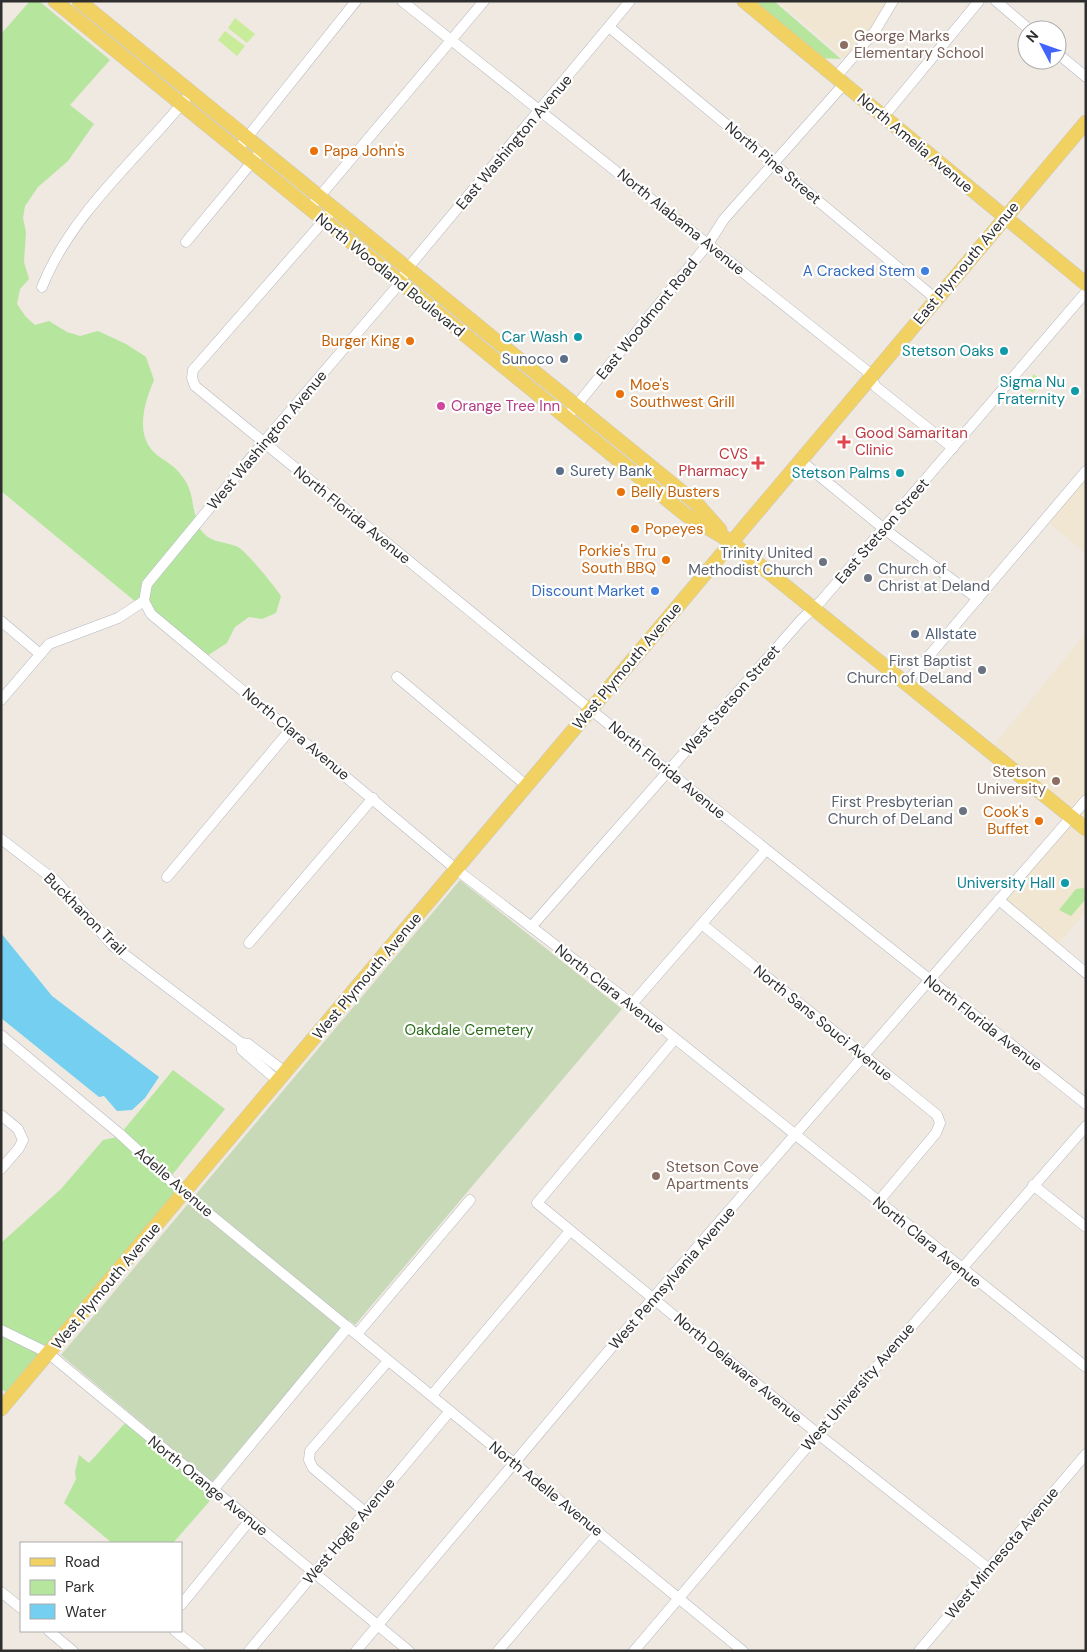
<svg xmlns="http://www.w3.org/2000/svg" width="1087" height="1652" font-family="'DM Sans',sans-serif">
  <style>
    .education { fill: #f0e6d1 }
    .green { fill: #b6e59e }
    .cemetery { fill: #c8d9b8 }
    .pitch { fill: #c9ec9a }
    .water { fill: #75cff0 }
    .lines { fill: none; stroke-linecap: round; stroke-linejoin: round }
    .minor-casing { stroke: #b4b7c1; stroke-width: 11 }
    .major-casing { stroke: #c9c9c9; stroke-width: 15 }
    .minor { stroke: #fff; stroke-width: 10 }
    .major { stroke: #f2d163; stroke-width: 14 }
    .education-dot { fill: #8d6e63; stroke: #fff; stroke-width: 2 }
    .food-dot { fill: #e8710a; stroke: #fff; stroke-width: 2 }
    .shop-dot { fill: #3f7fe0; stroke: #fff; stroke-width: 2 }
    .culture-dot { fill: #0f9aa8; stroke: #fff; stroke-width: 2 }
    .service-dot { fill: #5c6f8a; stroke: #fff; stroke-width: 2 }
    .hotel-dot { fill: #d1479c; stroke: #fff; stroke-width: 2 }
    .health-dot { fill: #e0444e; stroke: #fff; stroke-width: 2 }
    .worship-dot { fill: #6b7280; stroke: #fff; stroke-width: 2 }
    .labels { text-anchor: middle; stroke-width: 4.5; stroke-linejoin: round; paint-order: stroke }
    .education-label { font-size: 15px; fill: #785e54; stroke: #fff; text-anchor: start }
    .street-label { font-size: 15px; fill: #2e2e2e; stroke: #fff }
    .food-label { font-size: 15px; fill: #c56008; stroke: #fff; text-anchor: start }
    .shop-label { font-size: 15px; fill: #366cbe; stroke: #fff; text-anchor: end }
    .culture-label { font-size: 15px; fill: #0d838f; stroke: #fff; text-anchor: end }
    .service-label { font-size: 15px; fill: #4e5e75; stroke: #fff; text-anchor: start }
    .hotel-label { font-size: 15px; fill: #b23c85; stroke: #fff; text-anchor: start }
    .health-label { font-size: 15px; fill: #be3a42; stroke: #fff; text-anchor: start }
    .worship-label { font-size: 15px; fill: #5b616d; stroke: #fff; text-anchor: end }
    .park-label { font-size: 15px; fill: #2c6e1b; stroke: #fff }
  </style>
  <rect width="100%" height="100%" fill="#efe9e1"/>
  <g class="education">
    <polygon points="778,1 886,1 872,30 846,60"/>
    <polygon points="1086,471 1086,554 1045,519"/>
    <polygon points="1086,633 1086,912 1055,948 999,900 1070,817 989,751"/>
  </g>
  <g class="green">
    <path d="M30 1H39L110 60 70 105 94 124 68 161 38 187 25 206 23 218 26 232 24 262 29 279 20 289 17 304 26 317 35 325 49 321 67 332 80 336 98 331 126 344 146 357 154 380C144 404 134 436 157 455 165 461 175 466 181 475 193 489 191 501 196 518L144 581 140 599 136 602 1 491V34Z"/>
    <polygon points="749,1 774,1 841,59 819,58"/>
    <path d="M199 527C208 543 222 541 236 546 246 550 274 586 281 596L276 613 262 619 249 617 235 627 227 643 207 656 154 611C149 602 147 596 151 586Z"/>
    <polygon points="1084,888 1085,900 1071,916 1059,910 1076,889"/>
    <polygon points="173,1070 225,1109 172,1175 122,1132"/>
    <polygon points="117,1137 178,1193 47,1349 1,1326 1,1243 61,1189 103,1140"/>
    <polygon points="1,1334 42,1354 22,1379 6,1392 1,1389"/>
    <polygon points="126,1422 214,1496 173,1543 112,1543 64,1503 76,1479 75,1472 79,1455 89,1463"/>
  </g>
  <polygon class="cemetery" points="460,880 622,1009 355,1325 349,1320 212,1482 61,1355"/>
  <g class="pitch">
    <polygon points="235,18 255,34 247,43 228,28"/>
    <polygon points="225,31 245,46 237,56 218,40"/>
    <polygon points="1034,374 1042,381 1033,393 1024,386"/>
  </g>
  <polygon class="water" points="1,933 52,996 159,1077 145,1098 132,1110 117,1111 104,1096 99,1097 1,1018"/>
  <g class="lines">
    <defs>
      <g id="minor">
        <polyline points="402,1 867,371 876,387 953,448"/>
        <polyline points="996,1 1030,30"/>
        <polyline points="609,27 936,299"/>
        <polyline points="1057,53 1086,77"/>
        <polyline points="836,77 875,31 893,1"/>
        <polyline points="884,116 979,1"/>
        <polyline points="237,150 356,1"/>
        <polyline points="309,209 484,1"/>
        <polyline points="334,209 193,370 192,378 195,386 591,710 1086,1104"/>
        <polyline points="186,242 262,150"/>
        <path d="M42 287C71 214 136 160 185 100"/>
        <polyline points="567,417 708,244 724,219 844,84"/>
        <polyline points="800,460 883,528 978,599"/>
        <polyline points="144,601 151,614 457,870 632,1004 1086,1367"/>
        <polyline points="144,601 147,584 263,443 400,283 407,269 630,1"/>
        <polyline points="1,621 40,654"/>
        <polyline points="397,677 527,786"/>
        <polyline points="906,683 1086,471"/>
        <polyline points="1,700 49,644 118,618 144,601"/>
        <polyline points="1,839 57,882 112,945 241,1043 248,1044 285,1072"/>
        <polyline points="167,877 290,730"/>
        <polyline points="999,900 1086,973"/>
        <polyline points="703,925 937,1115 940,1123 936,1133 878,1202"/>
        <polyline points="531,927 802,619 822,600 1086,292"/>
        <polyline points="249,943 373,798"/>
        <polyline points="632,1004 766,850"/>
        <polyline points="1,1035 120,1134 184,1193 743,1651"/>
        <polyline points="674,1040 537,1203 818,1434 989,1569"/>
        <polyline points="241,1043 242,1050 278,1081"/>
        <polyline points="1,1115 18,1129 23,1140 19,1148 1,1169"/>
        <polyline points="1033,1185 1086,1227"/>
        <polyline points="1,1330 48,1353 409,1651"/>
        <polyline points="357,1334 470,1200"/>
        <polyline points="432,1395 570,1231"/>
        <polyline points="213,1490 348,1327"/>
        <polyline points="365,1512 313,1468 309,1460 310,1451 388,1361"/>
        <polyline points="1,1592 21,1608"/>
        <polyline points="181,1605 250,1520"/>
        <polyline points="49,1631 73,1651"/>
        <polyline points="175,1631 200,1651"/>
        <polyline points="249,1651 450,1411"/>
        <polyline points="356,1651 653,1298 1086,800"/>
        <polyline points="498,1651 599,1532"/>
        <polyline points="634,1651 818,1434 1086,1126"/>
        <polyline points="919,1651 1086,1454"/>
      </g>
      <g id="major">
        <polyline points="55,1 686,515 730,541 1086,829"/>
        <polyline points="79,1 697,504 720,530"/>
        <polyline points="744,1 1086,284"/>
        <polyline points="1,1409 1086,122"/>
      </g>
    </defs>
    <use href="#minor" class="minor-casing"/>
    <use href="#major" class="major-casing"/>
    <use href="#minor" class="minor"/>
    <use href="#major" class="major"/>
  </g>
  <g class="education-dot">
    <circle cx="844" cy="45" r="5"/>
    <circle cx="1056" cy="781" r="5"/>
    <circle cx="656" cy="1176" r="5"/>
  </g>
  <g class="food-dot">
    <circle cx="314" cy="151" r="5"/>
    <circle cx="410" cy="341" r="5"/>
    <circle cx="620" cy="394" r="5"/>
    <circle cx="621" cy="492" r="5"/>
    <circle cx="635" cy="529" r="5"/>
    <circle cx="666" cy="560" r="5"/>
    <circle cx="1039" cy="821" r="5"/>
  </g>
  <g class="shop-dot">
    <circle cx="925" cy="271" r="5"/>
    <circle cx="655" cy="591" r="5"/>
  </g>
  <g class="culture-dot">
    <circle cx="578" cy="337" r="5"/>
    <circle cx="1004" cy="351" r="5"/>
    <circle cx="1075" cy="391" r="5"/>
    <circle cx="900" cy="473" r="5"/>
    <circle cx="1065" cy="883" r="5"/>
  </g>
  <g class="service-dot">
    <circle cx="564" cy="359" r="5"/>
    <circle cx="560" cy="471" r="5"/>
    <circle cx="915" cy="634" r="5"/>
  </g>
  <circle class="hotel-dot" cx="441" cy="406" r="5"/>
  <g class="health-dot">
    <path d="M841.5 434.5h5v5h5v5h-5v5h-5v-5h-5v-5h5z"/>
    <path d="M755.5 455.5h5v5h5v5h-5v5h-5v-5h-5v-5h5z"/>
  </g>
  <g class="worship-dot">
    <circle cx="823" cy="562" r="5"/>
    <circle cx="868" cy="578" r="5"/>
    <circle cx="982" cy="670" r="5"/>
    <circle cx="963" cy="811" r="5"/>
  </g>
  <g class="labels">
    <g class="education-label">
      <text x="854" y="41">George Marks<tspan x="854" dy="17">Elementary School</tspan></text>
      <text x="1046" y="777" text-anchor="end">Stetson<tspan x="1046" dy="17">University</tspan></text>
      <text x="666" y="1172">Stetson Cove<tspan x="666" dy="17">Apartments</tspan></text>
    </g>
    <g class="street-label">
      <text transform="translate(514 142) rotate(-50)" y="5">East Washington Avenue</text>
      <text transform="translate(915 143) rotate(40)" y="5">North Amelia Avenue</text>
      <text transform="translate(773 163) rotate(40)" y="5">North Pine Street</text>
      <text transform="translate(681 222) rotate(39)" y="5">North Alabama Avenue</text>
      <text transform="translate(966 263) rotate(-50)" y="5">East Plymouth Avenue</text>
      <text transform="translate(390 275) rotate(39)" y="5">North Woodland Boulevard</text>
      <text transform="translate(647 319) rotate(-51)" y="5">East Woodmont Road</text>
      <text transform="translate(267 440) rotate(-50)" y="5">West Washington Avenue</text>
      <text transform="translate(352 515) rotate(39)" y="5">North Florida Avenue</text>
      <text transform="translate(882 531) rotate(-49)" y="5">East Stetson Street</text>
      <text transform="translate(627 666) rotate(-50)" y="5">West Plymouth Avenue</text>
      <text transform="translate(731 700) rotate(-49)" y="5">West Stetson Street</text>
      <text transform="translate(296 734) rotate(40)" y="5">North Clara Avenue</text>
      <text transform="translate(667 770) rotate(39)" y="5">North Florida Avenue</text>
      <text transform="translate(85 914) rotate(45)" y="5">Buckhanon Trail</text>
      <text transform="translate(367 976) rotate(-50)" y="5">West Plymouth Avenue</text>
      <text transform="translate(610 989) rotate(38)" y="5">North Clara Avenue</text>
      <text transform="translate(823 1023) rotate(39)" y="5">North Sans Souci Avenue</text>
      <text transform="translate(983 1023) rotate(38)" y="5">North Florida Avenue</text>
      <text transform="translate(174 1182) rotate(41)" y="5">Adelle Avenue</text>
      <text transform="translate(927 1242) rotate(39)" y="5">North Clara Avenue</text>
      <text transform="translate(672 1278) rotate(-49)" y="5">West Pennsylvania Avenue</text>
      <text transform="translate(106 1286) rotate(-50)" y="5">West Plymouth Avenue</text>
      <text transform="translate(738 1368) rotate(40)" y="5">North Delaware Avenue</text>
      <text transform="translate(858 1387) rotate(-49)" y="5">West University Avenue</text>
      <text transform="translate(208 1486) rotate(39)" y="5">North Orange Avenue</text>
      <text transform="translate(546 1489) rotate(39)" y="5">North Adelle Avenue</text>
      <text transform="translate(349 1531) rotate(-50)" y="5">West Hogle Avenue</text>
      <text transform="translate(1002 1553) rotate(-50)" y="5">West Minnesota Avenue</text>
    </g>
    <g class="food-label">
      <text x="324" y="156">Papa John's</text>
      <text x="400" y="346" text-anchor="end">Burger King</text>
      <text x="630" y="390">Moe's<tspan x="630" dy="17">Southwest Grill</tspan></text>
      <text x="631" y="497">Belly Busters</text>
      <text x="645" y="534">Popeyes</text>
      <text x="656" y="556" text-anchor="end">Porkie's Tru<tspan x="656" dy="17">South BBQ</tspan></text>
      <text x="1029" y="817" text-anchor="end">Cook's<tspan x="1029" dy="17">Buffet</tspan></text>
    </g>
    <g class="shop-label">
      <text x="915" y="276">A Cracked Stem</text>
      <text x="645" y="596">Discount Market</text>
    </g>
    <g class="culture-label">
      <text x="568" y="342">Car Wash</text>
      <text x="994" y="356">Stetson Oaks</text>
      <text x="1065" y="387">Sigma Nu<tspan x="1065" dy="17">Fraternity</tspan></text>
      <text x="890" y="478">Stetson Palms</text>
      <text x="1055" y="888">University Hall</text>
    </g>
    <g class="service-label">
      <text x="554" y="364" text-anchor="end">Sunoco</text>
      <text x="570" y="476">Surety Bank</text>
      <text x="925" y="639">Allstate</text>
    </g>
    <g class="hotel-label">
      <text x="451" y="411">Orange Tree Inn</text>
    </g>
    <g class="health-label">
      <text x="855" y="438">Good Samaritan<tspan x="855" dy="17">Clinic</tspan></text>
      <text x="748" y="459" text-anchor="end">CVS<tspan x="748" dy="17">Pharmacy</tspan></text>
    </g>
    <g class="worship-label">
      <text x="813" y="558">Trinity United<tspan x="813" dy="17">Methodist Church</tspan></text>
      <text x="878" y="574" text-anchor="start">Church of<tspan x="878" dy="17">Christ at Deland</tspan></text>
      <text x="972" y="666">First Baptist<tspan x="972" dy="17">Church of DeLand</tspan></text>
      <text x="953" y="807">First Presbyterian<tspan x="953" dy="17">Church of DeLand</tspan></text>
    </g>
    <g class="park-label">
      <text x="469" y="1035">Oakdale Cemetery</text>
    </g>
  </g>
  <rect width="1087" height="1652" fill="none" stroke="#2e2e2e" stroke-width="5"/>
  <rect x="20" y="1542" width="162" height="90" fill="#ffffff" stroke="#ababab"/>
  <rect x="30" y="1558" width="25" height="8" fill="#f2d163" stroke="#ababab"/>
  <text x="65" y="1567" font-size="15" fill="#2e2e2e">Road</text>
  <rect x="30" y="1580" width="25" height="15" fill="#b6e59e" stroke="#ababab"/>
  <text x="65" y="1592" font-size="15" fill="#2e2e2e">Park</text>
  <rect x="30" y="1604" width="25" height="15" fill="#75cff0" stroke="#ababab"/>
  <text x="65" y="1617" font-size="15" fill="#2e2e2e">Water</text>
  <g transform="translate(1042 45) rotate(311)"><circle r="24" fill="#ffffff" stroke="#ababab"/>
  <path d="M0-4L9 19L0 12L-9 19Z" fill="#4264fb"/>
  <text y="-8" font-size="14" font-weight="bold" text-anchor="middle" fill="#2e2e2e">N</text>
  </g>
</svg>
